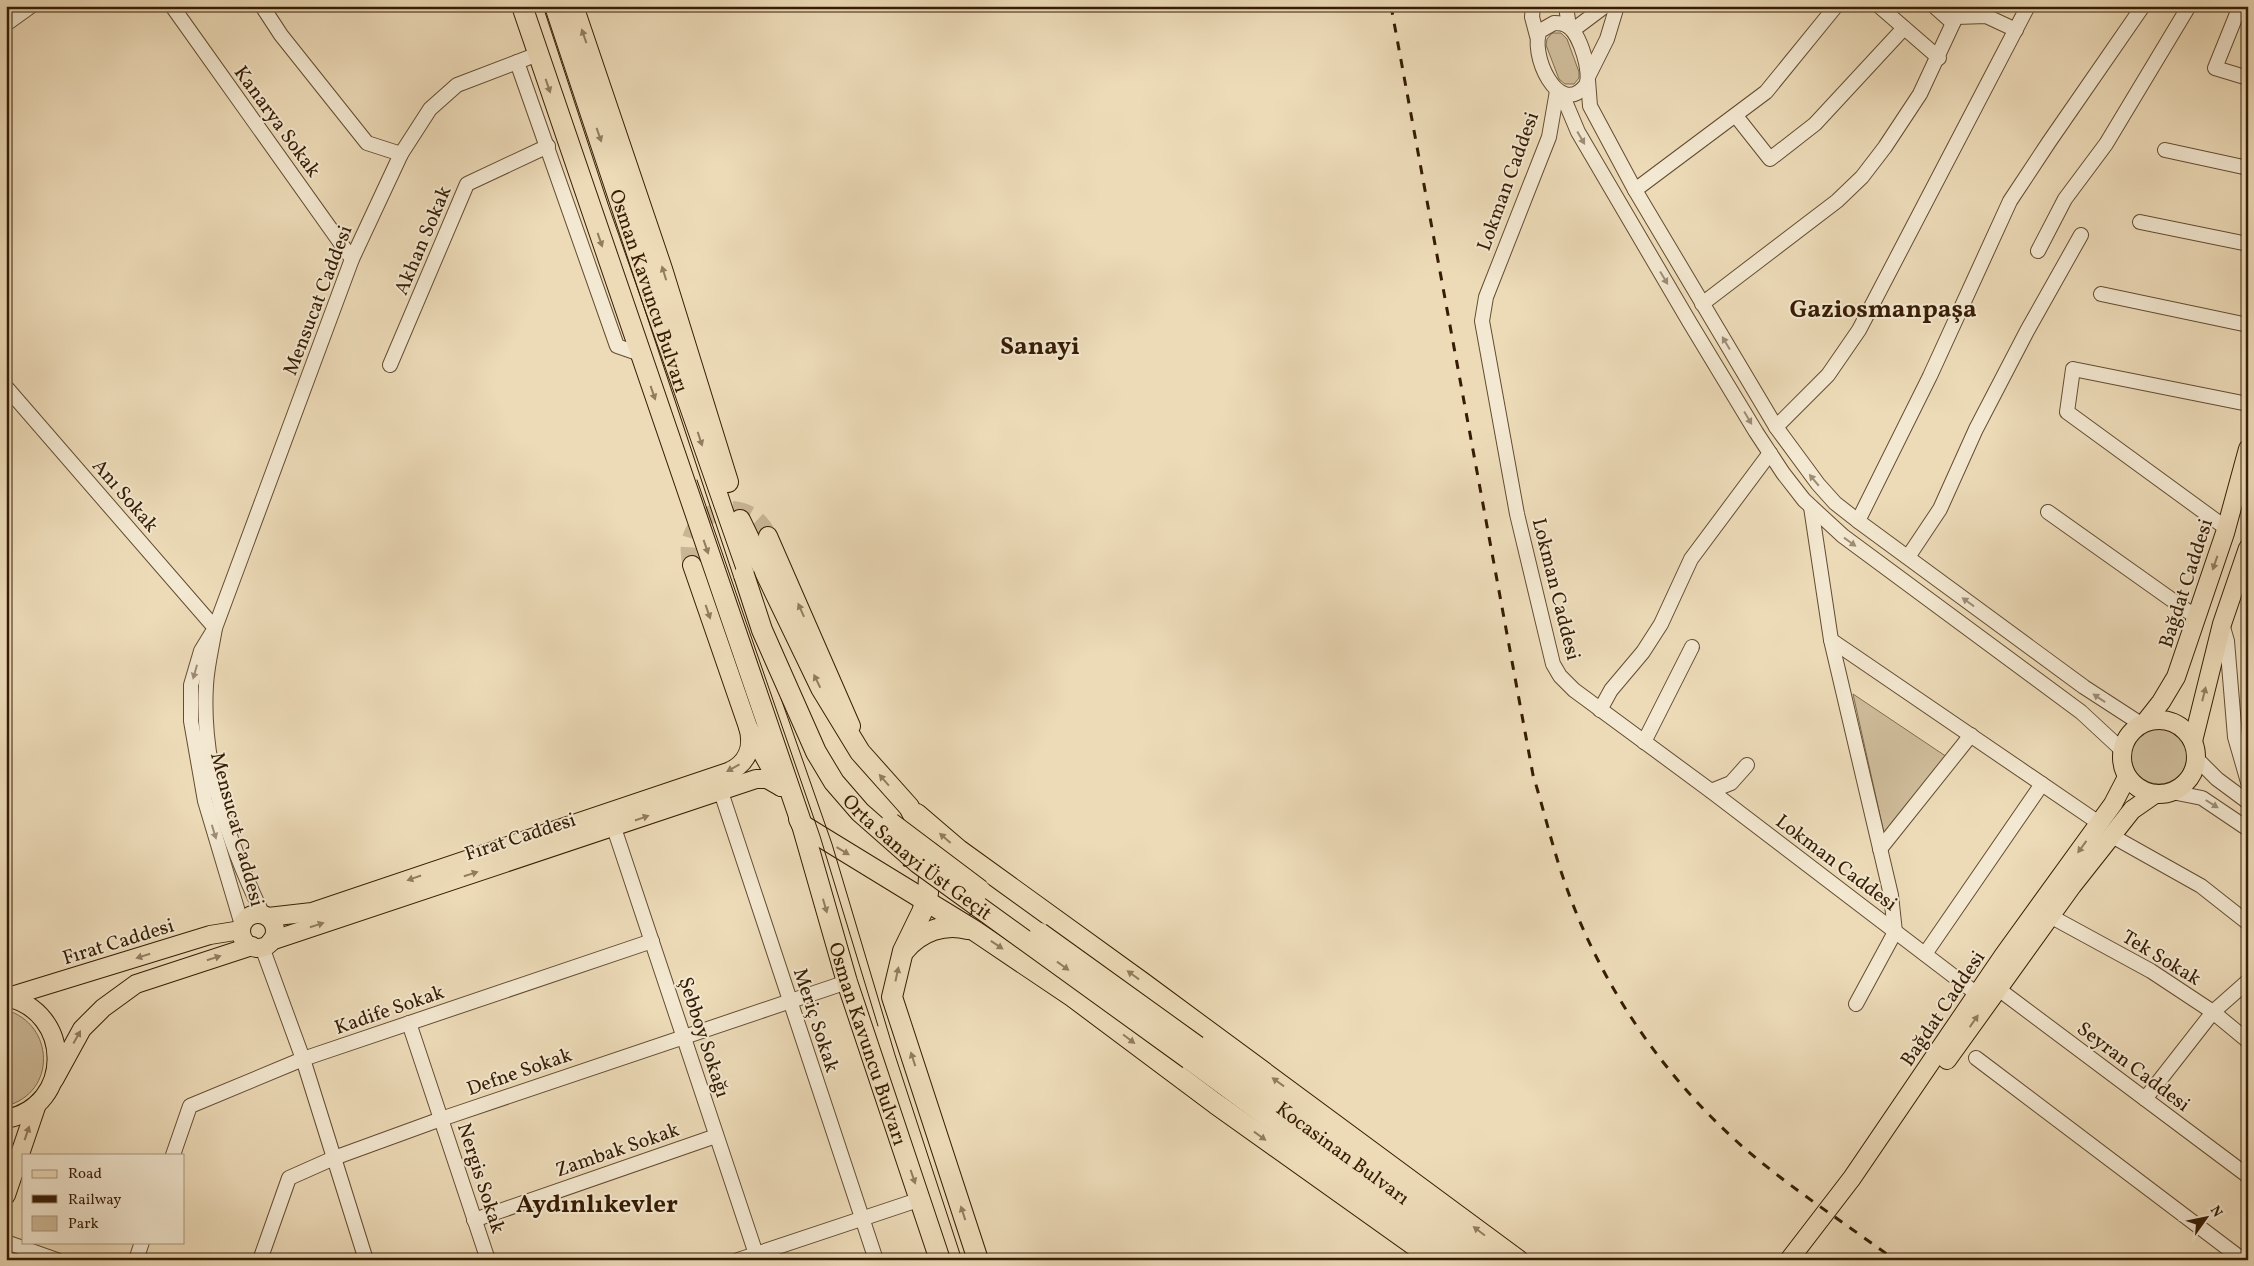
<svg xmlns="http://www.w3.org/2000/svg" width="2254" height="1266" font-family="Vollkorn,serif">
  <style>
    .green { fill: #cebb99; stroke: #826c4e }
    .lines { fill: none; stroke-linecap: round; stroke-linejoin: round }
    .major-tunnel { stroke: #c8b594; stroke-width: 18; stroke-dasharray: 18 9; stroke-linecap: butt }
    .minor-casing { stroke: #644c31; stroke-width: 16 }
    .major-casing { stroke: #361c04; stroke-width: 20 }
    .highway-casing { stroke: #361c04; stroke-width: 22 }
    .minor { stroke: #f3e8d1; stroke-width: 14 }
    .major { stroke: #eddbb8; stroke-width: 18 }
    .highway { stroke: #eddbb8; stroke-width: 20 }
    .tram { stroke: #361c04; stroke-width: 1 }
    .rail { stroke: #361c04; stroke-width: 3; stroke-dasharray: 9 9; stroke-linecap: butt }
    .highway-bridge-casing { stroke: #361c04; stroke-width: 22; stroke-linecap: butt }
    .highway-bridge { stroke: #eddbb8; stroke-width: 20 }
    .oneway { fill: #927c5e }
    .oneway2 { fill: #9e8c75 }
    .labels { text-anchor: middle; stroke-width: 4; stroke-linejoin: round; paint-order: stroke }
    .street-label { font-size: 20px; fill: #361c04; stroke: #f3e8d1 }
    .district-label { font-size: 25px; font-weight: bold; fill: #361c04; stroke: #f3e8d1 }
  </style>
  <rect width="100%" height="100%" fill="#eddbb8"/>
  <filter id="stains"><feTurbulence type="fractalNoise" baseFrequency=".004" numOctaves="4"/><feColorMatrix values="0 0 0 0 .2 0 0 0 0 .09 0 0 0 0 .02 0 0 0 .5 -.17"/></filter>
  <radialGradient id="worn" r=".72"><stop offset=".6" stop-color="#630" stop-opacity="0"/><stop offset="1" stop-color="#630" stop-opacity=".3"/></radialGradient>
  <g class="green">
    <polygon points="1552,33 1561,33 1567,39 1579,72 1579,78 1574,84 1565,84 1559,79 1546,45 1547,39"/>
    <polygon points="1853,694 1947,757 1886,842"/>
    <circle cx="2159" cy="756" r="28"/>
    <path d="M6 1010C55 1024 57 1093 6 1106Z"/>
  </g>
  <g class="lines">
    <path class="major-tunnel" d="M692 565C676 513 745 487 768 536"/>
    <defs>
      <g id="minor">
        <polyline points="172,6 352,259"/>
        <polyline points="262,6 281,35 367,143 401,154"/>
        <polyline points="1533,6 1532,17 1537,36"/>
        <polyline points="1566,6 1569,27"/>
        <polyline points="1879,6 1939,58"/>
        <polyline points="1934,6 1953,23"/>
        <polyline points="2240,6 2215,68 2248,78"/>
        <polyline points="1956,17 1986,16 2016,30"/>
        <path d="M1554 23C1559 23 1564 23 1569 27 1580 35 1592 73 1586 85 1558 120 1529 52 1540 31Z"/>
        <polyline points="6,24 31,6"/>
        <polyline points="1573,30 1605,6"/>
        <polyline points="517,62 617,346 640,354"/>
        <polyline points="1589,75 1607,39 1617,6"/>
        <polyline points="1588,80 1590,106 1635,190 1776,427 1818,484 1835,503 1858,521 2084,687 2141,724"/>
        <polyline points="1557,91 1549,137 1486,297 1482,321 1517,514 1553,664 1560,676 1574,690 1711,791 1977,994"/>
        <polyline points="1562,94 1578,132 1690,323 1756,432 1783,473 1804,500 1843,536 2081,712 2122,750"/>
        <polyline points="1736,116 1770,159 1815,124 1904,28"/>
        <polyline points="2165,150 2248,168"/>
        <polyline points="1635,190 1766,92 1836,6"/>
        <polyline points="2140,222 2248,244"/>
        <polyline points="2038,251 2065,199 2106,144 2189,6"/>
        <polyline points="2101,294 2248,325"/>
        <polyline points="1702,304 1837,201 1862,177 1885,147 1920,94 1961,6"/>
        <polyline points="390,365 467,184 548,146"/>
        <polyline points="6,387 215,628"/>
        <polyline points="1776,427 1828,375 1859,330 2028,6"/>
        <polyline points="1811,507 1831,640 1891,895 1895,932 1856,1004"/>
        <polyline points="2048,512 2196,617"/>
        <polyline points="1858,521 1930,376 2010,201 2049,142 2143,6"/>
        <polyline points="2226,528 2067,412 2073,369 2248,404"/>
        <polyline points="1908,557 1940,509 1976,429 2027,331 2081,235"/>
        <polyline points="2222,624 2227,641 2235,737 2248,782"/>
        <polyline points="212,633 201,651 191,685 191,721 205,801 242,925"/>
        <polyline points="1831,640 2099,823"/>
        <polyline points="1600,710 1611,690 1643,652 1661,624 1691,559 1770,453"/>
        <polyline points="1644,742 1692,647"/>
        <polyline points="2196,758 2217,779 2248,802"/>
        <polyline points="1711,791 1731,783 1747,765"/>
        <polyline points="721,792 876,1260"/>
        <polyline points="2172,792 2202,798 2248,829"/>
        <polyline points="614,828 758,1260"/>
        <polyline points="2112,836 2201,886 2248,923"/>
        <polyline points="1880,849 1971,735"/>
        <path d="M263 915C229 844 201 765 206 685 207 666 212 647 215 628L352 259 401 154 430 109 457 85 538 54"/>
        <polyline points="2050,916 2151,971 2213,1012 2248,1041"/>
        <polyline points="262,947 303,1059 366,1260"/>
        <polyline points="1925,954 2042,784"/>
        <polyline points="1997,988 2248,1176"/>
        <polyline points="409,1023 488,1260"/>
        <polyline points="1976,1058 2243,1260"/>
        <polyline points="2145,1099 2213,1012 2248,981"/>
        <polyline points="173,1155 190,1106 303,1059 652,941"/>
        <polyline points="474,1220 716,1136"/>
        <polyline points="6,1242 57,1260"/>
        <polyline points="136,1260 142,1242"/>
        <polyline points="260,1260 289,1178 334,1158 441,1119 847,982"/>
        <polyline points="738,1260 921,1199"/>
      </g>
      <g id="major">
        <polyline points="768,536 851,726"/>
        <polyline points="692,565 748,727 781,787"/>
        <circle cx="2159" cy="757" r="37"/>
        <polyline points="2146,721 2161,702 2176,677 2225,533 2248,449"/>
        <polyline points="2193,741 2222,624 2248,548"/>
        <circle cx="258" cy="931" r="17"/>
        <path d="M268 917 312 912 728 772C747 764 754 747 748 727"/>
        <polyline points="271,941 756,779 767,779 781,787"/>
        <path d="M6 997C73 1011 74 1106 6 1119"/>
        <polyline points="8,997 210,935 241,930"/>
        <polyline points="1947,1060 2072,886 2132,810 2155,794"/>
        <polyline points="54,1080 82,1029 103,1008 136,984 252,946"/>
        <polyline points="6,1195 37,1104"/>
        <polyline points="1789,1260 1852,1178 2003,956 2113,804 2127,777"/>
      </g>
      <g id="highway">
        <path id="s1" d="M522 6 802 825 847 982 940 1260"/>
        <path id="s2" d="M555 6 744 575"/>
        <polyline points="573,6 662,269 728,482"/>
        <polyline points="740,520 821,688 860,752 909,807 924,836 930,860 928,893 922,912 903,951 892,997 978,1260"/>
        <polyline points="917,814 959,850 1143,983 1518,1260"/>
        <polyline points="799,819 802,825 975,931 1073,997 1216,1104 1435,1260"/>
        <path d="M905 950C921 931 944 923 968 929"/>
        <path id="s3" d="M1197 1046 1490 1260"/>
        <polyline points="1189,1059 1462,1260"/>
      </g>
    </defs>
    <use href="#minor" class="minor-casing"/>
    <use href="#major" class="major-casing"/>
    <use href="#highway" class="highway-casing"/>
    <use href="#minor" class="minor"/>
    <use href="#major" class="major"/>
    <use href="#highway" class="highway"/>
    <g class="tram">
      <polyline points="543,6 608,204 832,844 895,1055 962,1260"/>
      <polyline points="697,480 820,836 878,1026"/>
    </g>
    <path class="rail" d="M1391 6 1533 775C1542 804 1549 833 1558 862 1592 972 1657 1071 1743 1147 1789 1187 1846 1224 1895 1260"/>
    <defs>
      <g id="highway-bridge">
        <path id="s4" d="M744 575 762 630 816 752 834 782 860 812 918 863 1189 1059"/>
        <polyline points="891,823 980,890"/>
        <polyline points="1040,933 1197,1046"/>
      </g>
    </defs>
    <use href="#highway-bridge" class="highway-bridge-casing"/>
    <use href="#highway-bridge" class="highway-bridge"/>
  </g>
  <defs><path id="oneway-solid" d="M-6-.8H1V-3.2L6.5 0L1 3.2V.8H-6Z" transform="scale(1.25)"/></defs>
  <g class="oneway">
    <use href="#oneway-solid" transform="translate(584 36) rotate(-109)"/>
    <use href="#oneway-solid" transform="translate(548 86) rotate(71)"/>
    <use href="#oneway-solid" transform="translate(599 135) rotate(71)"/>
    <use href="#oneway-solid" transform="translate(600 240) rotate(71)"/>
    <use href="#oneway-solid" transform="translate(664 273) rotate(-107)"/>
    <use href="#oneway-solid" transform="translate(653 393) rotate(71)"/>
    <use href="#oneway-solid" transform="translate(700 439) rotate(72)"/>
    <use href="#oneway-solid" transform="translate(706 547) rotate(71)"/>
    <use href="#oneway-solid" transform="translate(2215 563) rotate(109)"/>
    <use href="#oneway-solid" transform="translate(801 610) rotate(-114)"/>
    <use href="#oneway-solid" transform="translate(708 612) rotate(71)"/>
    <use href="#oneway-solid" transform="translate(817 681) rotate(-116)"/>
    <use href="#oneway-solid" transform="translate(2204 694) rotate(-76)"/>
    <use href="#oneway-solid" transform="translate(733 768) rotate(151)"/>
    <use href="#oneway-solid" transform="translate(884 780) rotate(-131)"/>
    <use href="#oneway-solid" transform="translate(642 818) rotate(-19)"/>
    <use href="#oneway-solid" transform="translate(945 838) rotate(-139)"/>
    <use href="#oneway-solid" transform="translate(2082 847) rotate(126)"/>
    <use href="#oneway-solid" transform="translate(843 851) rotate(31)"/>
    <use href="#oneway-solid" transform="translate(471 874) rotate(-18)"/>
    <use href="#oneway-solid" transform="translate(414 878) rotate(161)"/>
    <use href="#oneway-solid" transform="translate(825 906) rotate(74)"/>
    <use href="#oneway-solid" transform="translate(317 925) rotate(-18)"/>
    <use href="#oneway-solid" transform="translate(997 945) rotate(34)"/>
    <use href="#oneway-solid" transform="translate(143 956) rotate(163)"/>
    <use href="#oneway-solid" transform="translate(214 958) rotate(-18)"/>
    <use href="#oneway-solid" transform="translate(1063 966) rotate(36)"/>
    <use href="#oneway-solid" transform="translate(897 974) rotate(-78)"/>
    <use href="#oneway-solid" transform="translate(1133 975) rotate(-144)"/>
    <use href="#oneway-solid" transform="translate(1974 1021) rotate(-55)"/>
    <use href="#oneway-solid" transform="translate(77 1037) rotate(-61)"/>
    <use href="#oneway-solid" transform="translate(1129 1039) rotate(37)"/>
    <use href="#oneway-solid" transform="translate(913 1059) rotate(-108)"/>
    <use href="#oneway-solid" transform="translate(1278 1082) rotate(-144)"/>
    <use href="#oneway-solid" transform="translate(27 1133) rotate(-71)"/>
    <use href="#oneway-solid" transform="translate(1260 1136) rotate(36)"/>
    <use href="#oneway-solid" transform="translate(913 1177) rotate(71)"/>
    <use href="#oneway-solid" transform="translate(963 1213) rotate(-108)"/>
    <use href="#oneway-solid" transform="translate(1479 1231) rotate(-143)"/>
  </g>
  <g class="oneway2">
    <use href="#oneway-solid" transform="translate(1581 138) rotate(60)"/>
    <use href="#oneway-solid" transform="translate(1664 278) rotate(59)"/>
    <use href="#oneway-solid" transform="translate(1726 343) rotate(-121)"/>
    <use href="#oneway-solid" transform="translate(1748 418) rotate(59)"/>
    <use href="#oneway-solid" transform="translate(1814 480) rotate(-130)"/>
    <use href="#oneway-solid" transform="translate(1850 542) rotate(36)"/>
    <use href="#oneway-solid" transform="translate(1968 602) rotate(-144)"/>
    <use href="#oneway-solid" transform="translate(195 672) rotate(106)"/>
    <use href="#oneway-solid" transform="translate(2099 698) rotate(-146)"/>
    <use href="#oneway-solid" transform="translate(2212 804) rotate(32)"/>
    <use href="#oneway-solid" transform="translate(214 832) rotate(73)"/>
  </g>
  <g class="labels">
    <g class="street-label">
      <text transform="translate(278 121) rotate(54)" y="7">Kanarya Sokak</text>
      <text transform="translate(1507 181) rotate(-70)" y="7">Lokman Caddesi</text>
      <text transform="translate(422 240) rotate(-67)" y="7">Akhan Sokak</text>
      <text dy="7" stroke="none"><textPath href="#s2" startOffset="300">Osman Kavuncu Bulvarı</textPath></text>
      <text transform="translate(317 300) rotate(-69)" y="7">Mensucat Caddesi</text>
      <text transform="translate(126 495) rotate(49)" y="7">Anı Sokak</text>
      <text transform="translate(2185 583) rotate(-72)" y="7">Bağdat Caddesi</text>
      <text transform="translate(1557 589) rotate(76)" y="7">Lokman Caddesi</text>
      <text transform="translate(238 829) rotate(75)" y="7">Mensucat Caddesi</text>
      <text transform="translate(520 836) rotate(-18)" y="7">Fırat Caddesi</text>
      <text dy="7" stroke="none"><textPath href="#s4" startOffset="339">Orta Sanayi Üst Geçit</textPath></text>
      <text transform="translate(1837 862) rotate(37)" y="7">Lokman Caddesi</text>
      <text transform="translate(118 941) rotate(-17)" y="7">Fırat Caddesi</text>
      <text transform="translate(2162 957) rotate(31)" y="7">Tek Sokak</text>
      <text transform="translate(1942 1008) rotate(-56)" y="7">Bağdat Caddesi</text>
      <text transform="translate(389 1009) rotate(-19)" y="7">Kadife Sokak</text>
      <text transform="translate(817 1020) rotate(72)" y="7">Meriç Sokak</text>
      <text transform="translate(705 1037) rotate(72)" y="7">Şebboy Sokağı</text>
      <text dy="7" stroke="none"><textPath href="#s1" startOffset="1094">Osman Kavuncu Bulvarı</textPath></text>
      <text transform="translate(2134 1066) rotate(37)" y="7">Seyran Caddesi</text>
      <text transform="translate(519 1071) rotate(-19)" y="7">Defne Sokak</text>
      <text transform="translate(617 1149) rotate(-19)" y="7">Zambak Sokak</text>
      <text dy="7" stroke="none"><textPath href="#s3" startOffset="181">Kocasinan Bulvarı</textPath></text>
      <text transform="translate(482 1178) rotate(72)" y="7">Nergis Sokak</text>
    </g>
    <g class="district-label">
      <text x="1883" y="317">Gaziosmanpaşa</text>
      <text x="1040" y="354">Sanayi</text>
      <text x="597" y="1212">Aydınlıkevler</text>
    </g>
  </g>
  <rect width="2254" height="1266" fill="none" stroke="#eddbb8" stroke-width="25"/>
  <rect x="8" y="8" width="2239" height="1251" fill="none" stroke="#361c04" stroke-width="2.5"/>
  <rect x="12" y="12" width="2229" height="1241" fill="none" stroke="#361c04"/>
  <rect x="22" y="1154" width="162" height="90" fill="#f3e8d1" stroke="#a7967f"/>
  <rect x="32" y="1170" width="25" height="8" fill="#eddbb8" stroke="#a7967f"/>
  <text x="68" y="1178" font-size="15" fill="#361c04">Road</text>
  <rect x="32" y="1195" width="25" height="8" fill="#361c04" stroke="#a7967f"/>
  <text x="68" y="1204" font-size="15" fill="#361c04">Railway</text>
  <rect x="32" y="1216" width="25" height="15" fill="#cebb99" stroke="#a7967f"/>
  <text x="68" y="1228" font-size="15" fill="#361c04">Park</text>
  <g transform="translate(2206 1218) rotate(57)" stroke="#f3e8d1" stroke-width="4" paint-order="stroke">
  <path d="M0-4L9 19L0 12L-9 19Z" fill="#361c04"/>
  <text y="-8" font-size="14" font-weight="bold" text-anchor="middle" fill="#361c04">N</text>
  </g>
  <rect width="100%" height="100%" filter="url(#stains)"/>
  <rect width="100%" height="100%" fill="url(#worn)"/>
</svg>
